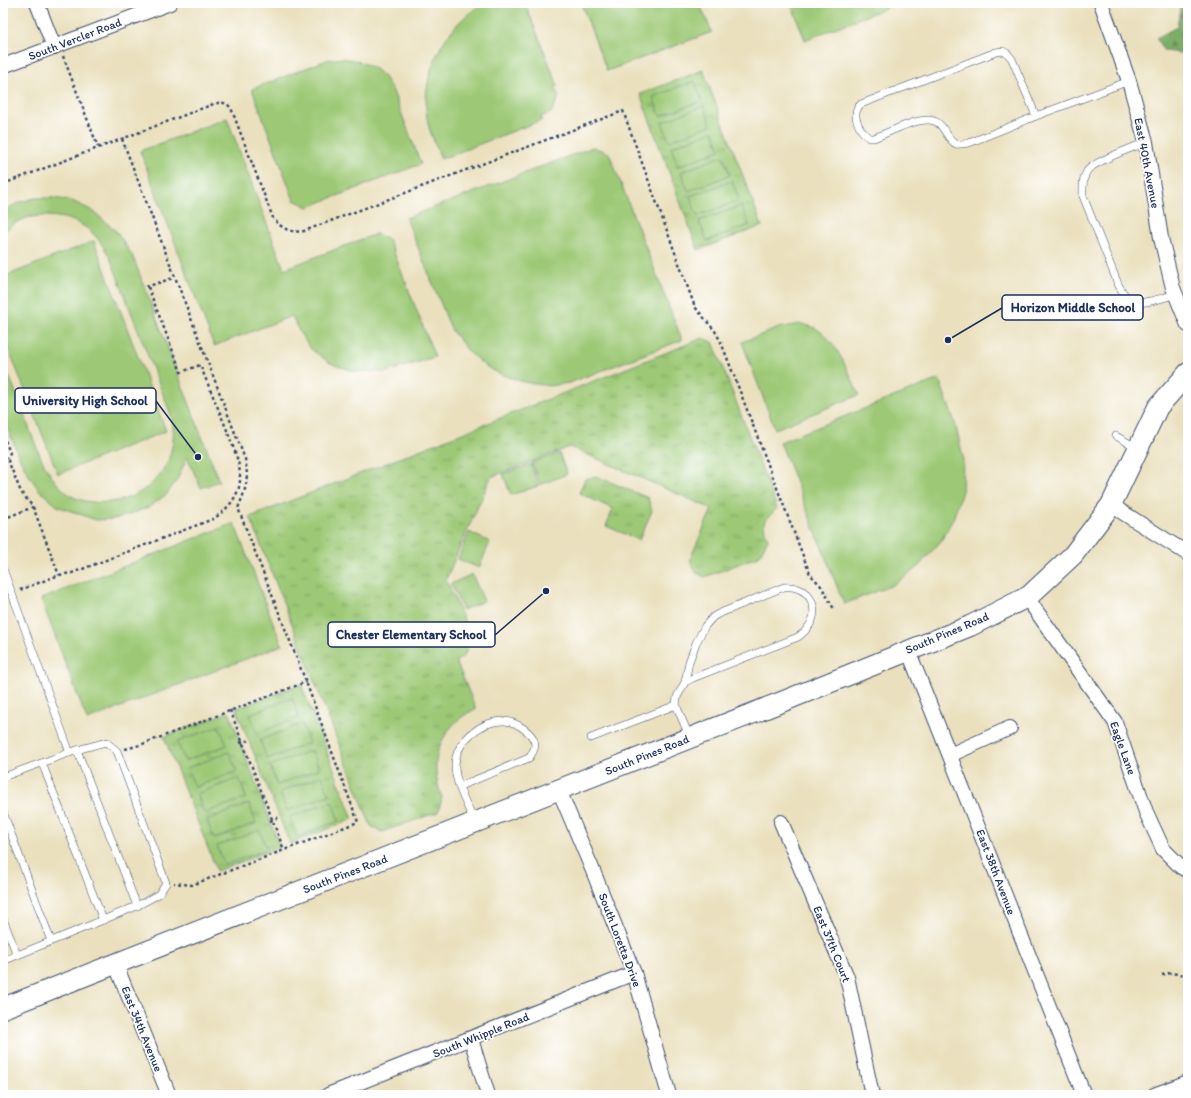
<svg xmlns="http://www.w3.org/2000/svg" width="1191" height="1098" font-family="Itim,sans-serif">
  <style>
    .grass { fill: url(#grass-tufts); stroke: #5c7c6a }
    .forest { fill: url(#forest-firs); stroke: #4c6e62 }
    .pitch { fill: #9dc976; stroke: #5c7c6a }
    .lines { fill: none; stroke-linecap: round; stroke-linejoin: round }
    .lane-casing { stroke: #3a4a6c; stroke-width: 8 }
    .street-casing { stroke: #3a4a6c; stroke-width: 16 }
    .secondary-casing { stroke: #3a4a6c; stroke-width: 22 }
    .path { stroke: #3a4a6c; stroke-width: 2.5; stroke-dasharray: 3 3; stroke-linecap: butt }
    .lane { stroke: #fff; stroke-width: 7 }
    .street { stroke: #fff; stroke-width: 14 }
    .secondary { stroke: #fff; stroke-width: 20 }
    .labels { text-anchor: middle; stroke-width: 3.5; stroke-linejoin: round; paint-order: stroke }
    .street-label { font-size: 12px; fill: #1b2f5e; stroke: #fff }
    .leader { fill: none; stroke: #1b2f5e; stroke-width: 1.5 }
    .callout-dot { fill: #1b2f5e; stroke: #fff; stroke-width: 1.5 }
    .callout { fill: #fff; stroke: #1b2f5e; stroke-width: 1.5 }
    .callout-label { font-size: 13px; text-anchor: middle; font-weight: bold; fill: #1b2f5e }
  </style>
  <defs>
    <pattern id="grass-tufts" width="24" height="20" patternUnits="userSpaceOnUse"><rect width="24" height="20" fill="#9dc976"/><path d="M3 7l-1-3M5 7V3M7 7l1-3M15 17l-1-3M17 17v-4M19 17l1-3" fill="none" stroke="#7fa464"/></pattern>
    <pattern id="forest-firs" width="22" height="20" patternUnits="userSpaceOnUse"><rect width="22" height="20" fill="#7ead67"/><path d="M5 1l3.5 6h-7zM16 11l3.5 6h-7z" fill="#668d58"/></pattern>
  </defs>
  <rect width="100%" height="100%" fill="#fff"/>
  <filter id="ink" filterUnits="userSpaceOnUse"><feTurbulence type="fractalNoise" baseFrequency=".025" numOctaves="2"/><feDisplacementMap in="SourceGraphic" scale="8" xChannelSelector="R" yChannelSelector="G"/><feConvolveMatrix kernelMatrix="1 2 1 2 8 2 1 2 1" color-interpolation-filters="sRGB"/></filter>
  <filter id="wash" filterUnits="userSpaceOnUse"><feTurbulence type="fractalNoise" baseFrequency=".012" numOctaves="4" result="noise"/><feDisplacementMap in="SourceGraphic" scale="16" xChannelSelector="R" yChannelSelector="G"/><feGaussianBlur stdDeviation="0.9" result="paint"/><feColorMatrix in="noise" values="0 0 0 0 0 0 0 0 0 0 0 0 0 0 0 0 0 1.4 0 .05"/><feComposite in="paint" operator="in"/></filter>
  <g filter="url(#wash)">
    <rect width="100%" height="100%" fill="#eae0bd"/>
    <g class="grass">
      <polygon points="703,70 762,226 698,250 640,94"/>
      <path d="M703 338 713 342 777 508C765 522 760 518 768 539L759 556 705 577 695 572 690 559 712 509 570 447 491 477 446 579 470 634 467 650 463 657 456 661 476 709C453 718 434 744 436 770 436 775 437 780 438 785 439 789 441 793 442 797 442 801 439 807 438 812L382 832 371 826 250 517Z"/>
      <polygon points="596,476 648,498 652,511 639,540 606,526 613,509 579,493 585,479"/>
      <polygon points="301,684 353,819 290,844 236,709"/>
      <polygon points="229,712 280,847 217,871 164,737"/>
    </g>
    <polygon class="forest" points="1181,3 1188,3 1188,54 1164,51 1156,38 1177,27"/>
    <g class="pitch">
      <path d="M484 3H525L558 86 555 87 559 97 551 113 541 117 542 120 441 159C436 145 429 132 427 118 421 72 444 26 484 3Z"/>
      <polygon points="581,3 699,3 712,32 607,71"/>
      <polygon points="791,3 898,3 805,40"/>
      <polygon points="342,58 358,61 374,68 384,77 392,89 421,164 308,207 294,200 252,89 327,60"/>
      <polygon points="695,81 702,101 660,116 653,97"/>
      <polygon points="704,106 711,125 669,141 662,122"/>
      <polygon points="227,118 284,269 376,234 389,240 435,357 386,372 353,371 330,363 311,349 300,333 292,316 214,346 140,151"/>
      <polygon points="713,131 720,150 678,166 671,147"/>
      <polygon points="593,147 609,153 682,340 569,383 549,386 524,382 502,375 485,366 469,352 452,331 406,218"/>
      <polygon points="723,156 730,175 688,191 681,172"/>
      <polygon points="732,181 739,200 697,216 690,196"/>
      <path d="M35 198H54L72 201 93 211 117 232 133 257 219 481 201 488 187 457 177 480 167 494 149 507 131 514 114 519 96 520 57 506 39 490 28 474 19 457 3 417V361C11 380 19 400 26 420 37 447 45 478 70 495 82 503 98 503 111 502 150 497 177 465 173 425 172 420 171 415 169 410L111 260C105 249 99 238 89 230 74 217 46 213 27 218 17 221 10 226 3 233V211L18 203Z"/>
      <polygon points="741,206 749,225 707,241 699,221"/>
      <polygon points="94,241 166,431 58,474 3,335 3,277"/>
      <path d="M799 324C805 325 812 326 817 329 839 344 848 373 859 395L775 429 742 342 779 328Z"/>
      <polygon points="939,379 955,423 963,457 962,491 953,519 941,541 917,568 893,585 844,604 780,442"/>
      <polygon points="559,453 567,474 540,485 532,463"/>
      <polygon points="531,464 538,486 511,495 503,474"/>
      <polygon points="234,523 282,645 87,720 41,599"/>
      <polygon points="469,532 490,542 479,568 458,559"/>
      <polygon points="472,574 484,601 463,610 451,584"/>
      <polygon points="292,698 299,717 257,733 250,714"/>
      <polygon points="302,724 309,743 267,759 260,740"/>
      <polygon points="219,726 227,745 185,761 177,742"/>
      <polygon points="312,750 319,769 277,785 270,766"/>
      <polygon points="229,752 237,771 195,787 187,768"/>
      <polygon points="322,776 329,795 287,811 280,792"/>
      <polygon points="239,778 246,798 204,813 197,794"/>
      <polygon points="332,802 339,821 297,837 290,817"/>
      <polygon points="249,804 256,823 214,839 207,820"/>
      <polygon points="259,830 267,849 225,865 217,846"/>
    </g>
  </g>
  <g filter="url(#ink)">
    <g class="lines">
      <defs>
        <g id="lane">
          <path d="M1003 51 1007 53 1012 59 1036 116 969 143C965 143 960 145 956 144 945 139 945 120 928 120 912 120 890 132 874 138H869C859 130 850 114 861 104L996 52Z"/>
          <polyline points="1036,116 1129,81"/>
          <path d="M1146 142C1133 148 1094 161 1087 171 1082 179 1083 188 1083 196L1118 284C1121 290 1125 297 1132 301 1142 306 1165 297 1176 294"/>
          <polyline points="1116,436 1138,448"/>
          <polyline points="3,569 70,753"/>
          <path d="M685 682 693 678 798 637C802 634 806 631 809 626 822 607 807 584 784 587L718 614 713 617 705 626 696 643 689 662 685 682 677 697 676 705 690 738"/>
          <polyline points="591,738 676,705"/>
          <polyline points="77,750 137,906"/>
          <polyline points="42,763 103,920"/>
          <polyline points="3,777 77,750 106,742 117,751 166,883 159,894 137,906 3,961"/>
          <path d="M460 786 529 758C532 754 535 750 535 744 533 732 516 722 505 721 481 720 455 742 455 766 455 783 467 805 474 821"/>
          <polyline points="3,812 51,941"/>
          <polyline points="3,919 17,955"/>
        </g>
        <g id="street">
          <polyline points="37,3 54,47"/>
          <polyline points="1101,3 1129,81 1146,142 1161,238 1173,288 1188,325"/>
          <polyline points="3,66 170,3"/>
          <polyline points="1111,505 1188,554"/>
          <polyline points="1029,596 1027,598 1115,722 1146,812 1163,849 1181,867 1188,871"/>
          <polyline points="908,650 1084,1095"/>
          <polyline points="950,755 1010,728"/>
          <polyline points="559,790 593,871 634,973 669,1095"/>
          <polyline points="781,822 847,977 872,1095"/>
          <polyline points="115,963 169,1095"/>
          <polyline points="471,1039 488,1095"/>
          <polyline points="328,1095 634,973"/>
          <polyline points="1154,1095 1188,1082"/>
        </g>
        <polyline id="secondary" points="3,1008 784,701 970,626 1029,596 1073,555 1111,505 1158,407 1188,373"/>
      </defs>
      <use href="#lane" class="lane-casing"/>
      <use href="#street" class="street-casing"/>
      <use href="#secondary" class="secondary-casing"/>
      <g class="path">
        <polyline points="63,56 98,147"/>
        <path d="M122 139 245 459C249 478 246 490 238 508L306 682 358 822 192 885 174 883"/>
        <path d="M3 184 211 105C220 102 225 101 231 108L273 218C282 229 290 233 304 231L623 111 695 307 715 331 721 342 810 574 821 586 834 609"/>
        <polyline points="146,287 173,278"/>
        <polyline points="148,287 181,372"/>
        <polyline points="3,435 10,453 7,458"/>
        <polyline points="3,457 7,458 21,492 33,507 59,575"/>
        <polyline points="3,519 33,507"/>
        <path d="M20 590 59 575 72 573 213 519C227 510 241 495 240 477 240 462 233 447 228 433 219 410 209 387 200 365L179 373"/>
        <polyline points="230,710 284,850"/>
        <polyline points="240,743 249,740"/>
        <polyline points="125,749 140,745 306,682"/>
        <polyline points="270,821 279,817"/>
        <polyline points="1162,975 1170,973 1188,975"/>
      </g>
      <use href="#lane" class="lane"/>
      <use href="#street" class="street"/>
      <use href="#secondary" class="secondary"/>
    </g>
  </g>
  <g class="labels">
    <g class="street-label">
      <text transform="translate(75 39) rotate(-21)" y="4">South Vercler Road</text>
      <text transform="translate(1147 163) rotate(79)" y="4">East 40th Avenue</text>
      <text transform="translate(947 633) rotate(-23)" y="4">South Pines Road</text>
      <text transform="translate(1123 748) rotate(70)" y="4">Eagle Lane</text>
      <text transform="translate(647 755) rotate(-22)" y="4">South Pines Road</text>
      <text transform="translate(996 872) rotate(69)" y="4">East 38th Avenue</text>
      <text transform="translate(345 874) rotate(-21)" y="4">South Pines Road</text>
      <text transform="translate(620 940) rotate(69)" y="4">South Loretta Drive</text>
      <text transform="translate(832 944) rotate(68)" y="4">East 37th Court</text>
      <text transform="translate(142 1029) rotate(68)" y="4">East 34th Avenue</text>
      <text transform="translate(481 1035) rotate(-22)" y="4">South Whipple Road</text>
    </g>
  </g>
  <path class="leader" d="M948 340L1002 308M198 457L156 401M546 591L495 635"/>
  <g class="callout-dot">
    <circle cx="948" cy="340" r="4"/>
    <circle cx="198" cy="457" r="4"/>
    <circle cx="546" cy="591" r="4"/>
  </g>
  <g class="callout">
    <rect x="1002" y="295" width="141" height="25" rx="4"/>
    <rect x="15" y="388" width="141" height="25" rx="4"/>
    <rect x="328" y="622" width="167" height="25" rx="4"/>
  </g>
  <g class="callout-label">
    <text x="1073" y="312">Horizon Middle School</text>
    <text x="85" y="405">University High School</text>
    <text x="411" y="639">Chester Elementary School</text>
  </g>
  <rect width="1191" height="1098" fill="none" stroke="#fff" stroke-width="16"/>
</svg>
